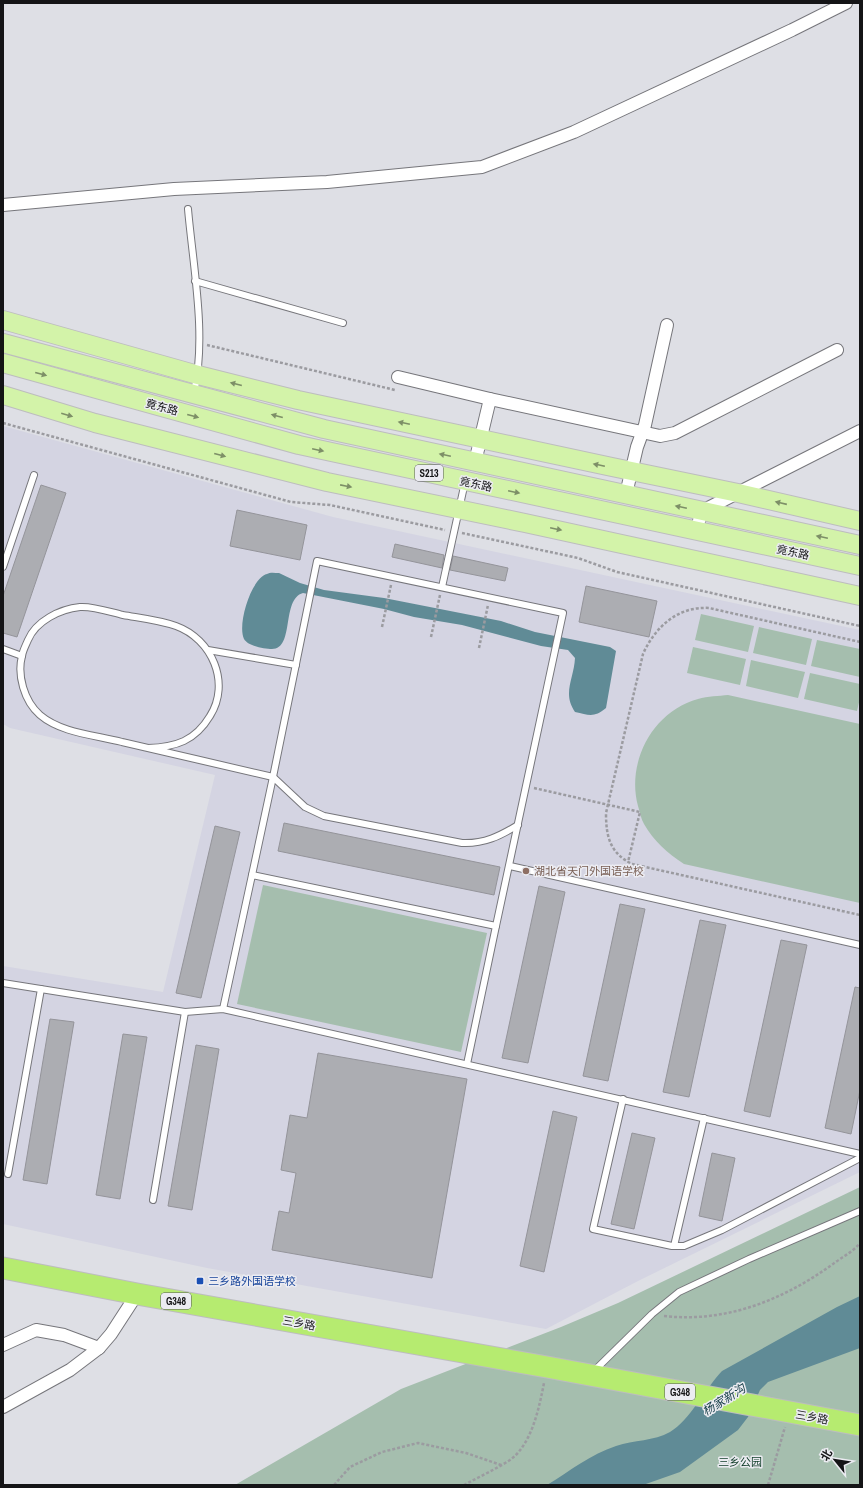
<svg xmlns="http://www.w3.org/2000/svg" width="863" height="1488" font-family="'Archivo Narrow','Noto Sans SC',sans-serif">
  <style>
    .built { fill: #d4d4e2 }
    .green { fill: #a5beae }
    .water { fill: #608b96 }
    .building { fill: #acadb2; stroke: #94949a }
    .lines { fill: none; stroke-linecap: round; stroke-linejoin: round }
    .lane-casing { stroke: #76767b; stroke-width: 8 }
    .street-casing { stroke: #76767b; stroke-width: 14 }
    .primary-casing { stroke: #bdbdbe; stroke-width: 20 }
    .highway-casing { stroke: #bdbdbe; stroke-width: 23 }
    .path { stroke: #9b9ba0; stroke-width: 2.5; stroke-dasharray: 3 2; stroke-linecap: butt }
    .lane { stroke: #fff; stroke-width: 6 }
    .street { stroke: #fff; stroke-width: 12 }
    .primary { stroke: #d3f3a9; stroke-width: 18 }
    .highway { stroke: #b6eb70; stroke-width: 21 }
    .oneway { fill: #7d8f67 }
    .education-dot { fill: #8d6e63; stroke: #ececf2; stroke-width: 1.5 }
    .transit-dot { fill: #1a4fb4; stroke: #ececf2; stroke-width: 1.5 }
    .labels { text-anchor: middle; stroke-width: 3; stroke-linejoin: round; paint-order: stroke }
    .shield { fill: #ececf2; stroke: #555558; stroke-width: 1 }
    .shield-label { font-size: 10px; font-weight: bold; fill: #141416 }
    .street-label { font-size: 11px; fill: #141416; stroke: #ececf2 }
    .education-label { font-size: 11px; fill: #785e54; stroke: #ececf2; text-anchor: start }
    .transit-label { font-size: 11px; fill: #164399; stroke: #ececf2; text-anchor: start }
    .park-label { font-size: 11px; fill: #0d3b26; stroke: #ececf2 }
    .water-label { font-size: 12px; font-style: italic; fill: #133c45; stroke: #ececf2 }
  </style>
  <rect width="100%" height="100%" fill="#dedfe5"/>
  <polygon class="built" points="3,426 333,517 860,630 860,1172 638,1281 546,1329 207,1268 3,1224 3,966 163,992 215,775 10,728 3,724"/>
  <g class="green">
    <polygon points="701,614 754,626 748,652 695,640"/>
    <polygon points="759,627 812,639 806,665 753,653"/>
    <polygon points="817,640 860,649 860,677 811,666"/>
    <polygon points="693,647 746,659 740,685 687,673"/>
    <polygon points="751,660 805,672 798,698 746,686"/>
    <polygon points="810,673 860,684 860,698 857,711 804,699"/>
    <path d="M728 695 860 724V903L684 864C667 853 654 841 644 824 641 819 640 812 638 806 626 762 653 711 698 699 708 696 719 696 728 695Z"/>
    <polygon points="263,885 487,933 461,1052 237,1004"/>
    <polygon points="860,1187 860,1485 235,1485 401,1389 561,1327 618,1303"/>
  </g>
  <g class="water">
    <path d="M279 573 300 583 324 590 384 598 501 621 535 632 610 647 616 651 606 708C594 718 589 715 575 712 562 693 574 679 575 658L568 650 541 646 462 625 414 617 384 609 303 593C281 599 295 649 272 649 264 649 248 646 244 639 237 625 251 578 267 574 270 572 275 573 279 573Z"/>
    <path d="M860 1296V1348L768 1382 760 1390 748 1417 738 1430 680 1472 643 1485H547C570 1471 591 1454 616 1446 634 1440 654 1441 670 1432 690 1420 705 1389 722 1371L837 1307Z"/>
  </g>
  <g class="building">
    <polygon points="41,485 66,493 17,637 3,633 3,596"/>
    <polygon points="237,510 307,525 300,560 230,546"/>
    <polygon points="395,544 444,555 442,568 392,557"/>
    <polygon points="453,556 508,568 505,581 450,570"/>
    <polygon points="586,586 657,601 649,637 579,622"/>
    <polygon points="284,823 500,867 494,895 278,851"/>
    <polygon points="215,826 240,832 201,998 176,993"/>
    <polygon points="539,886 565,892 528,1063 502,1058"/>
    <polygon points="620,904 645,909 608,1081 583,1076"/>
    <polygon points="700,920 726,925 689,1097 663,1092"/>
    <polygon points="781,940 807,945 770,1117 744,1111"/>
    <polygon points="855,987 860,988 860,1090 851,1134 825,1128"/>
    <polygon points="50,1019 74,1022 47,1184 23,1180"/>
    <polygon points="123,1034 147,1037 120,1199 96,1195"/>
    <polygon points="196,1045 219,1049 192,1210 168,1206"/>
    <polygon points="318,1053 467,1079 432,1278 272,1250 279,1211 289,1213 296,1173 281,1170 290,1115 307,1118"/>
    <polygon points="553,1111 577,1117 544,1272 520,1266"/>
    <polygon points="632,1133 655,1138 634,1229 611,1224"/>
    <polygon points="712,1153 735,1158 722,1221 699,1216"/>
  </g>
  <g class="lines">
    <defs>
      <g id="lane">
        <path d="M188 209C193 266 207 337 194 392"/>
        <polyline points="195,281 343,323"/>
        <polyline points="3,567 34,475"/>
        <polyline points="442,587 465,482"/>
        <polyline points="3,649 22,656"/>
        <polyline points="208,650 296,665"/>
        <path d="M148 748C176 747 195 741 210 716 231 683 212 639 176 626 159 620 140 618 123 615 110 612 93 606 80 607 60 609 36 621 28 640 26 645 23 650 22 656 17 675 24 701 40 715 61 733 95 735 122 742 172 754 223 765 273 777L317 561 563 613 496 926"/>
        <path d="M273 777 305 807 324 816 462 843C484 844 500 836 518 825"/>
        <polyline points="510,866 860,945"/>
        <polyline points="252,875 273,777"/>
        <polyline points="3,983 185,1012 223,1009 860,1154"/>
        <polyline points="223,1009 252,875 496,926 467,1064"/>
        <polyline points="623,1099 593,1229 672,1246 684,1246 722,1230 860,1158"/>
        <polyline points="8,1174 41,989"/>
        <polyline points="153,1200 185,1012"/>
        <polyline points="674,1246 704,1118"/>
        <polyline points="594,1371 652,1314 679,1292 749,1259 860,1211"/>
      </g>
      <g id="street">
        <polyline points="3,205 174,189 327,182 482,167 574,132 792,30 846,3"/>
        <polyline points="398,377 490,399"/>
        <polyline points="475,462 490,399 660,436 675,433 837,350"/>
        <polyline points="626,494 637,447 645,425 667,325"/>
        <polyline points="696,531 702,511 860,431"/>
        <polyline points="3,1345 36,1330 64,1335 99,1348 111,1334 137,1294"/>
        <polyline points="3,1407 70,1370 99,1348"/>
      </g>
      <g id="primary">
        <polyline points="3,320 198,375 298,400 612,467 738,493 860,521"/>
        <polyline points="3,343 324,429 860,545"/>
        <polyline points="3,363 299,445 860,566"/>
        <polyline points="3,395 95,423 327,482 525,523 860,596"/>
      </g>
      <polyline id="highway" points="3,1268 137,1294 547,1367 860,1425"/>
    </defs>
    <use href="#lane" class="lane-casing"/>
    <use href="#street" class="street-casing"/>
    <use href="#primary" class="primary-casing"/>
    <use href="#highway" class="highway-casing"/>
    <g class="path">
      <polyline points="207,345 395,390"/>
      <polyline points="3,423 291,502 330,505 445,530"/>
      <polyline points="462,533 578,558 617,572 860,626"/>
      <polyline points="382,627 391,585"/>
      <polyline points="431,637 440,595"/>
      <path d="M860 642 709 608C678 606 655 627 643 654L606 813C606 837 610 853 632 864L860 915"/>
      <polyline points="479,648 488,605"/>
      <polyline points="534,788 640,812 628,862"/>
      <path d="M664 1316C726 1323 783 1300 833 1264 842 1257 853 1252 860 1243"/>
      <polyline points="334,1485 350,1467 382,1452 418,1443 466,1453 501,1465"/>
      <path d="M464 1485C479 1477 496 1469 510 1460 532 1444 539 1408 544 1383"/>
      <polyline points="768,1485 785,1427"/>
    </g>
    <use href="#lane" class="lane"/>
    <use href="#street" class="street"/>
    <use href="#primary" class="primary"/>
    <use href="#highway" class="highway"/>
  </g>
  <defs><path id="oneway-solid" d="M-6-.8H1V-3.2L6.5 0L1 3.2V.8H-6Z"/></defs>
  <g class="oneway">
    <use href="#oneway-solid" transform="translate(41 374) rotate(15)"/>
    <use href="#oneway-solid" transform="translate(236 384) rotate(-166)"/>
    <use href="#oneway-solid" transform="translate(67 415) rotate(16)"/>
    <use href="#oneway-solid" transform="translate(193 416) rotate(15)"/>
    <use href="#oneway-solid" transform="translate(277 416) rotate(-165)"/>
    <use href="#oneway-solid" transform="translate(404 423) rotate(-168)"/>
    <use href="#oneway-solid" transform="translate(318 450) rotate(12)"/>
    <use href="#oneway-solid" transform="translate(220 455) rotate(15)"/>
    <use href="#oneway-solid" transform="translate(445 455) rotate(-168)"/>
    <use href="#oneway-solid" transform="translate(599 465) rotate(-168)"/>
    <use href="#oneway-solid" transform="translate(346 486) rotate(11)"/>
    <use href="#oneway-solid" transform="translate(514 492) rotate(12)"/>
    <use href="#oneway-solid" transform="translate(781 503) rotate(-167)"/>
    <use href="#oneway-solid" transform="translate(681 507) rotate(-168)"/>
    <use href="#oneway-solid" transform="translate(556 529) rotate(12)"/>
    <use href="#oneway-solid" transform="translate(822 537) rotate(-168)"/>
  </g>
  <circle class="education-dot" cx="526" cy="871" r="4"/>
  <rect class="transit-dot" x="196" y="1277" width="8" height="8" rx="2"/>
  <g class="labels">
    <g class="shield">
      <rect x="415" y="465" width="28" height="16" rx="3"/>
      <rect x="161" y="1293" width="30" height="16" rx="3"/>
      <rect x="665" y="1384" width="30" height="16" rx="3"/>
    </g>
    <g class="shield-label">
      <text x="429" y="477">S213</text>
      <text x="176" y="1305">G348</text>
      <text x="680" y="1396">G348</text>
    </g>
    <g class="street-label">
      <text transform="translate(162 407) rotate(15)" y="4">竟东路</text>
      <text transform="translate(476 484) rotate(12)" y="4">竟东路</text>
      <text transform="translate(793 552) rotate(12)" y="4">竟东路</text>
      <text transform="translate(299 1323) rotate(10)" y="4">三乡路</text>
      <text transform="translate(812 1417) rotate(10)" y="4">三乡路</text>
    </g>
    <g class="education-label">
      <text x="534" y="875">湖北省天门外国语学校</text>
    </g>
    <g class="transit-label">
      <text x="208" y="1285">三乡路外国语学校</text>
    </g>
    <g class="park-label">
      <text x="740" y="1466">三乡公园</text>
    </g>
    <g class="water-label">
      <text transform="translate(724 1400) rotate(-32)" y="4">杨家新沟</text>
    </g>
  </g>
  <rect width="863" height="1488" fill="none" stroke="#141416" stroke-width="8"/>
  <g transform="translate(835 1460) rotate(300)" stroke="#ececf2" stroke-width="3" paint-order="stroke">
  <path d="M0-3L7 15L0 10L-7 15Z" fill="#141416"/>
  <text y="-6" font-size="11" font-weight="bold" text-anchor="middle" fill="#141416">北</text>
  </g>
</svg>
